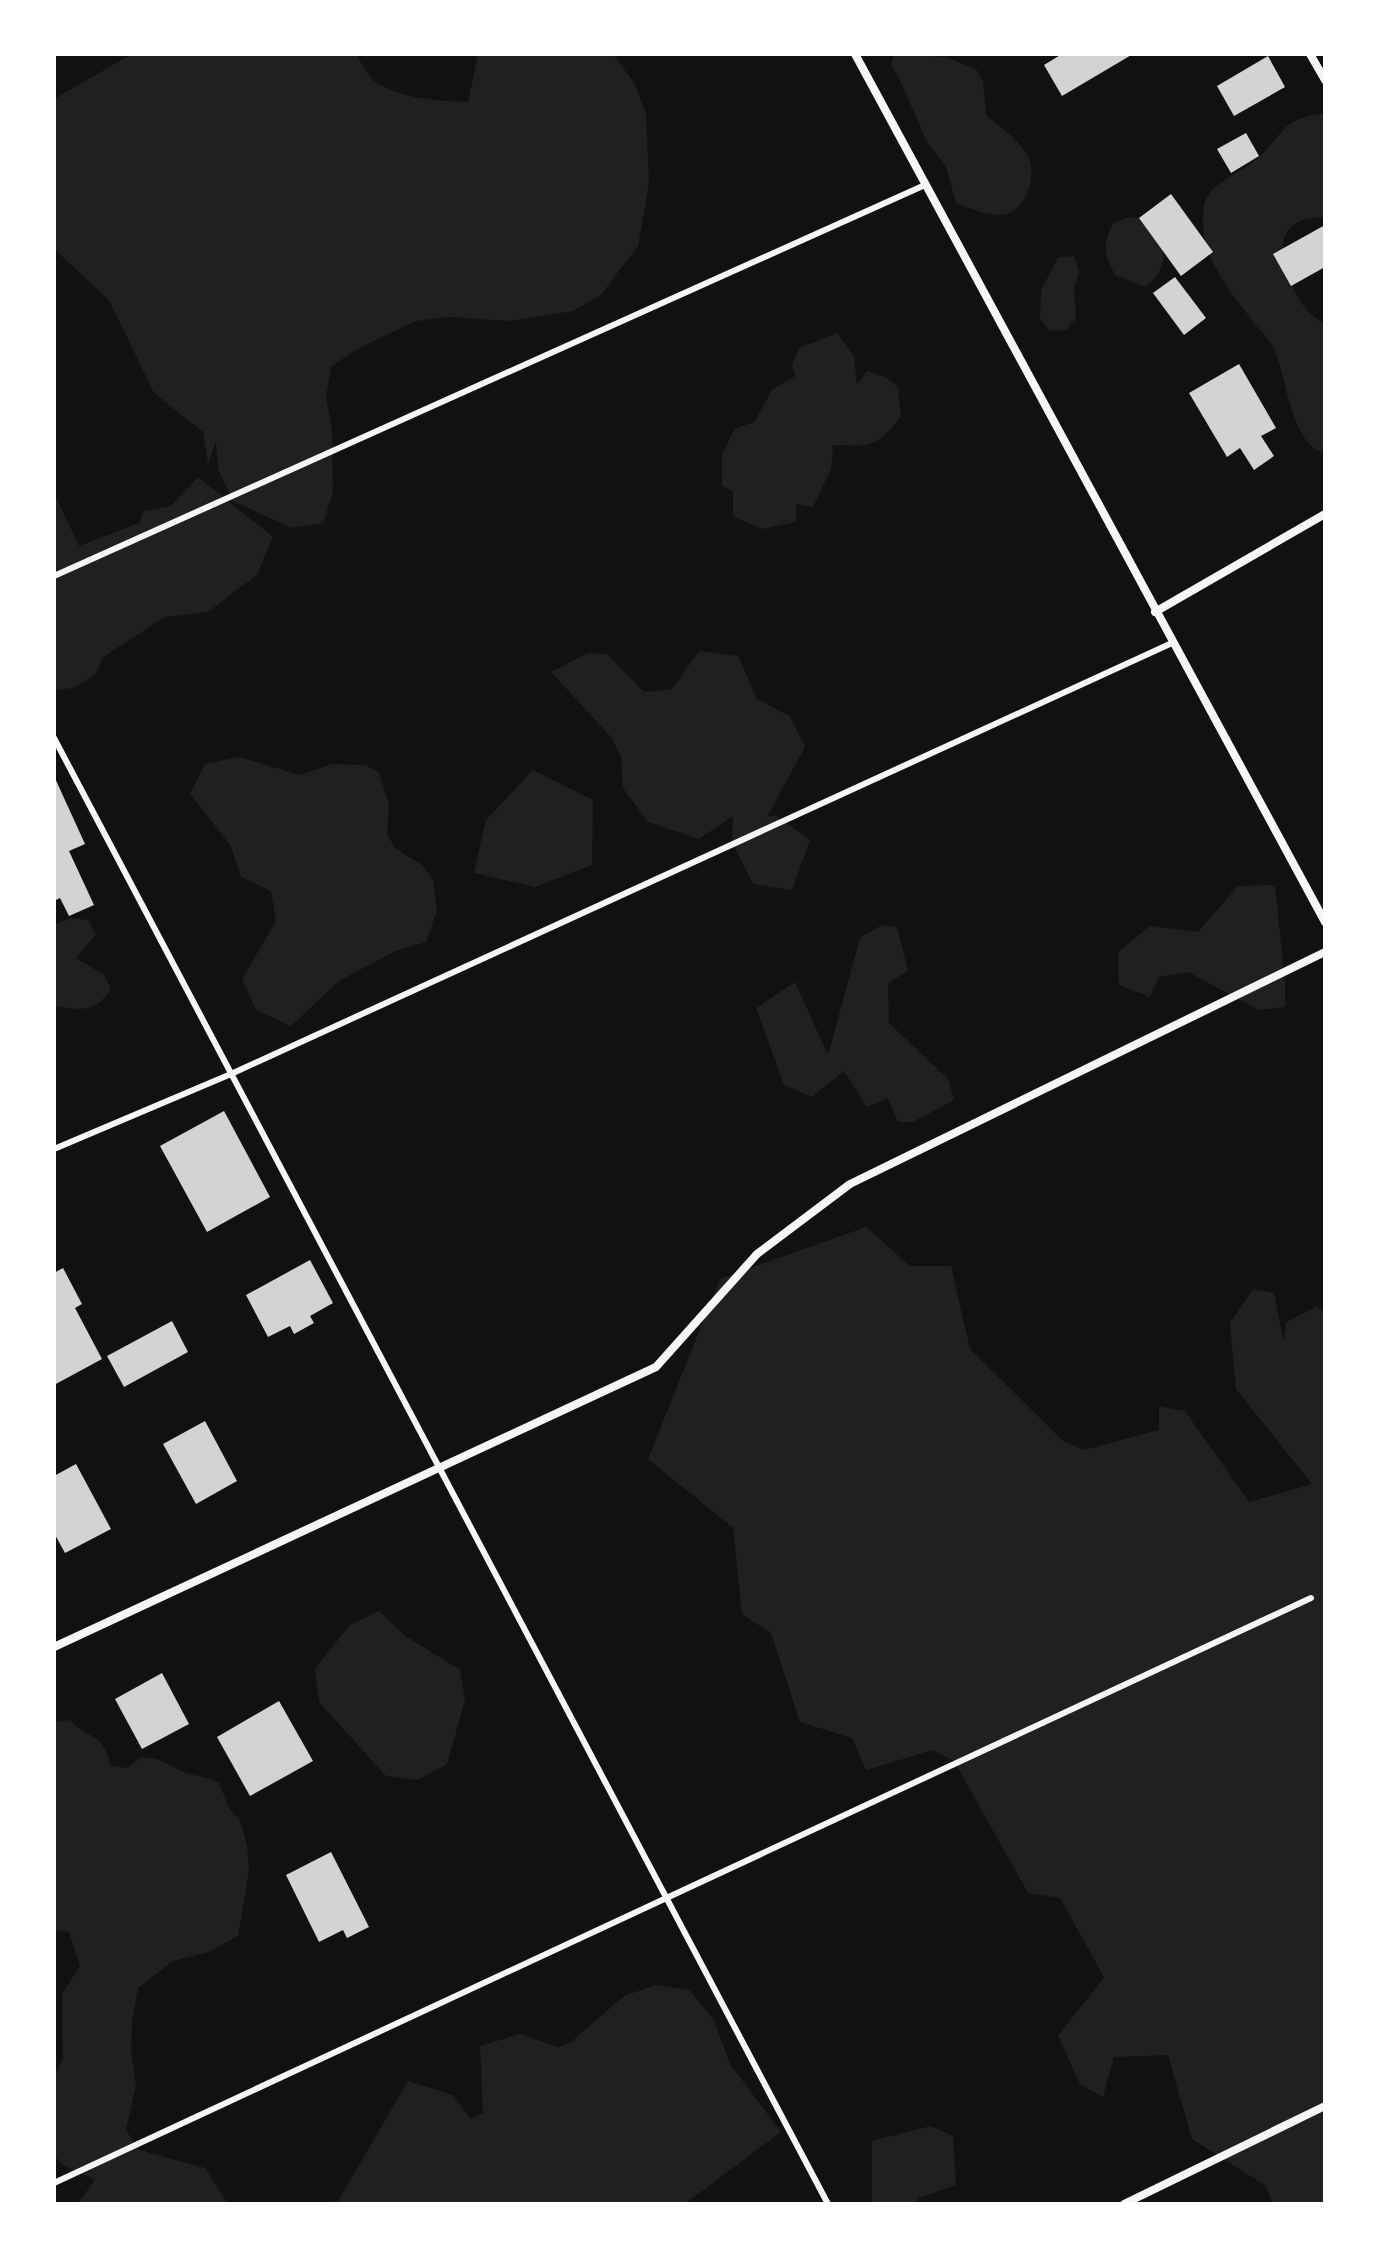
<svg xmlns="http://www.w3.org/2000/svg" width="1379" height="2258" font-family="'Space Grotesk',sans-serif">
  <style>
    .green { fill: #202020 }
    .building { fill: #d3d3d3 }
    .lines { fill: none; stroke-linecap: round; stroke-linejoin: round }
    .service { stroke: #f5f5f5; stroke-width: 6 }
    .minor { stroke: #f5f5f5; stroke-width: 8 }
  </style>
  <rect width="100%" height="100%" fill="#111"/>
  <g class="green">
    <path d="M132 54H356C361 62 367 75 374 81 400 99 438 101 468 102L478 54H613L635 84 646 114 649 184 638 246 600 296 573 311 511 321 448 317 416 321 357 349 331 367 326 397 332 429 333 493 323 523 291 528 233 501 218 469 216 441 208 464 203 432 154 393 109 300 54 249V99Z"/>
    <path d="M894 54 946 57 976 69 983 82 986 115C999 126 1015 137 1024 150 1039 169 1030 207 1006 214 990 218 971 208 956 203L946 167 926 140 899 78 891 65Z"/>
    <path d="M1325 114V217C1315 218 1303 218 1295 224 1268 242 1291 290 1306 309 1311 315 1319 320 1325 325V453C1290 445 1287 376 1274 349 1270 340 1261 332 1255 324 1229 290 1196 253 1204 206 1208 182 1242 173 1258 158 1285 133 1282 117 1325 114Z"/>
    <path d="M1129 217 1145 219C1164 245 1174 262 1146 287L1115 275C1104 252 1102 247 1113 223Z"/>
    <polygon points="1074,256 1079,272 1074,287 1076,318 1066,330 1050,331 1040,319 1041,290 1058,258"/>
    <path d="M837 333 854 356 857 385 867 371 885 377 898 387 901 417C875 448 873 446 833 445L831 469 813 507 796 504V522L762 529 733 516V491L722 486V455L734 429 754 422 772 390 795 376 792 365 799 348Z"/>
    <polygon points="198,477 273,537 257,575 208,612 165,617 103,657 95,675 73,688 54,690 54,493 79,546 139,523 144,511 171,506"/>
    <polygon points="699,651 738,656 757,699 790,716 805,747 767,817 775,815 810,840 792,890 753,884 732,842 733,816 699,839 648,822 623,788 621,756 611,737 551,672 588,653 607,654 644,692 672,689"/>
    <polygon points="239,757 300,775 332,764 365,765 379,773 389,804 387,834 395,848 422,865 433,879 437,910 426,942 395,951 339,981 291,1026 256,1010 242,979 276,921 271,891 241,877 231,846 190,794 205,764"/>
    <polygon points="533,770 593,800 592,865 535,887 474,873 486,820"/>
    <polygon points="1275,885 1285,983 1285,1007 1259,1010 1188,972 1159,977 1150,997 1119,985 1118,952 1150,926 1198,932 1238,886"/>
    <path d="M71 918 88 920 96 934 76 958 104 975 111 989C93 1015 82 1009 54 1006V928L56 924Z"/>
    <polygon points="882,925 897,927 908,970 888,984 889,1023 948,1079 954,1100 913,1122 898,1122 888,1098 867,1107 844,1071 812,1097 784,1085 756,1008 795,982 828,1055 860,938"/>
    <polygon points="866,1227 910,1266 951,1266 970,1349 1063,1441 1084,1450 1159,1430 1159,1406 1185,1411 1249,1502 1312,1484 1236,1389 1230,1323 1253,1289 1274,1293 1284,1343 1285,1323 1317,1306 1325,1314 1325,2204 1273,2204 1266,2186 1192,2139 1168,2055 1114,2057 1103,2097 1080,2084 1058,2036 1104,1977 1060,1898 1028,1893 954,1761 933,1750 866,1770 852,1738 800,1722 771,1633 742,1614 733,1528 648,1459 720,1279"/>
    <polygon points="379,1611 404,1635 460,1670 465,1700 447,1764 417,1780 386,1776 319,1702 315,1669 350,1625"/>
    <path d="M70 1720C92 1743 101 1729 111 1766L127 1768 141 1757 157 1759 185 1773 211 1779 219 1783 229 1808 240 1820 247 1845 249 1871 238 1936 209 1952 173 1961 138 1988 132 2021 131 2053 136 2085 126 2130 139 2150 205 2168 228 2204H77L95 2180 65 2166 54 2156V2076L63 2059 62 1994 80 1966 69 1932 54 1930V1722Z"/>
    <polygon points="656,1985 689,1990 714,2020 730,2064 781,2132 685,2204 303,2204 338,2201 408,2081 453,2095 471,2119 483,2113 480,2046 520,2034 558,2047 570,2043 624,1996"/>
    <polygon points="931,2126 953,2136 956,2185 919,2198 916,2204 872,2204 872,2141"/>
  </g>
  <g class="building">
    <polygon points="1062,54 1133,54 1062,96 1044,65"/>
    <polygon points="1268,56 1285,87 1234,116 1217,86"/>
    <polygon points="1246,133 1259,156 1231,173 1217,149"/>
    <polygon points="1171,194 1213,252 1181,276 1139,218"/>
    <polygon points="1325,225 1325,267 1291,286 1273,254"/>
    <polygon points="1175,277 1206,318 1184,335 1153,293"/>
    <polygon points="1239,364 1276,428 1261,436 1274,456 1254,470 1240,448 1227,457 1189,393"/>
    <polygon points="54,776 85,844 69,851 94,905 69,916 60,898 54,901"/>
    <polygon points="224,1111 270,1197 207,1232 160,1146"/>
    <polygon points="310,1260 333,1303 310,1316 314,1323 294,1334 290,1326 268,1337 246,1295"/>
    <polygon points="63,1268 82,1304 75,1308 102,1359 54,1385 54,1273"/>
    <polygon points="172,1321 188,1352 124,1387 107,1356"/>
    <polygon points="205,1421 237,1481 196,1504 163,1444"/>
    <polygon points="76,1464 111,1529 65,1553 54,1533 54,1476"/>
    <polygon points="162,1673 189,1724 142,1749 115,1699"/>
    <polygon points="279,1701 313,1761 250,1796 217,1737"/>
    <polygon points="331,1852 369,1927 347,1938 343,1930 319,1942 286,1875"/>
  </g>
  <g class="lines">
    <g class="service">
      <polyline points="54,576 925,185"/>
      <polyline points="54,738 828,2204"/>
      <polyline points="54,1149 231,1074 1172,643"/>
      <polyline points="54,2183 1311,1598"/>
    </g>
    <g class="minor">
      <polyline points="855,54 1325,922"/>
      <polyline points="1310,54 1325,80"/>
      <polyline points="1155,612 1325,514"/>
      <polyline points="54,1647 656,1367 757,1254 850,1184 1325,952"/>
      <polyline points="1124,2204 1325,2106"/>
    </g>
  </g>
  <rect width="1379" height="2258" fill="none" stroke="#ffffff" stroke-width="112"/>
</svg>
